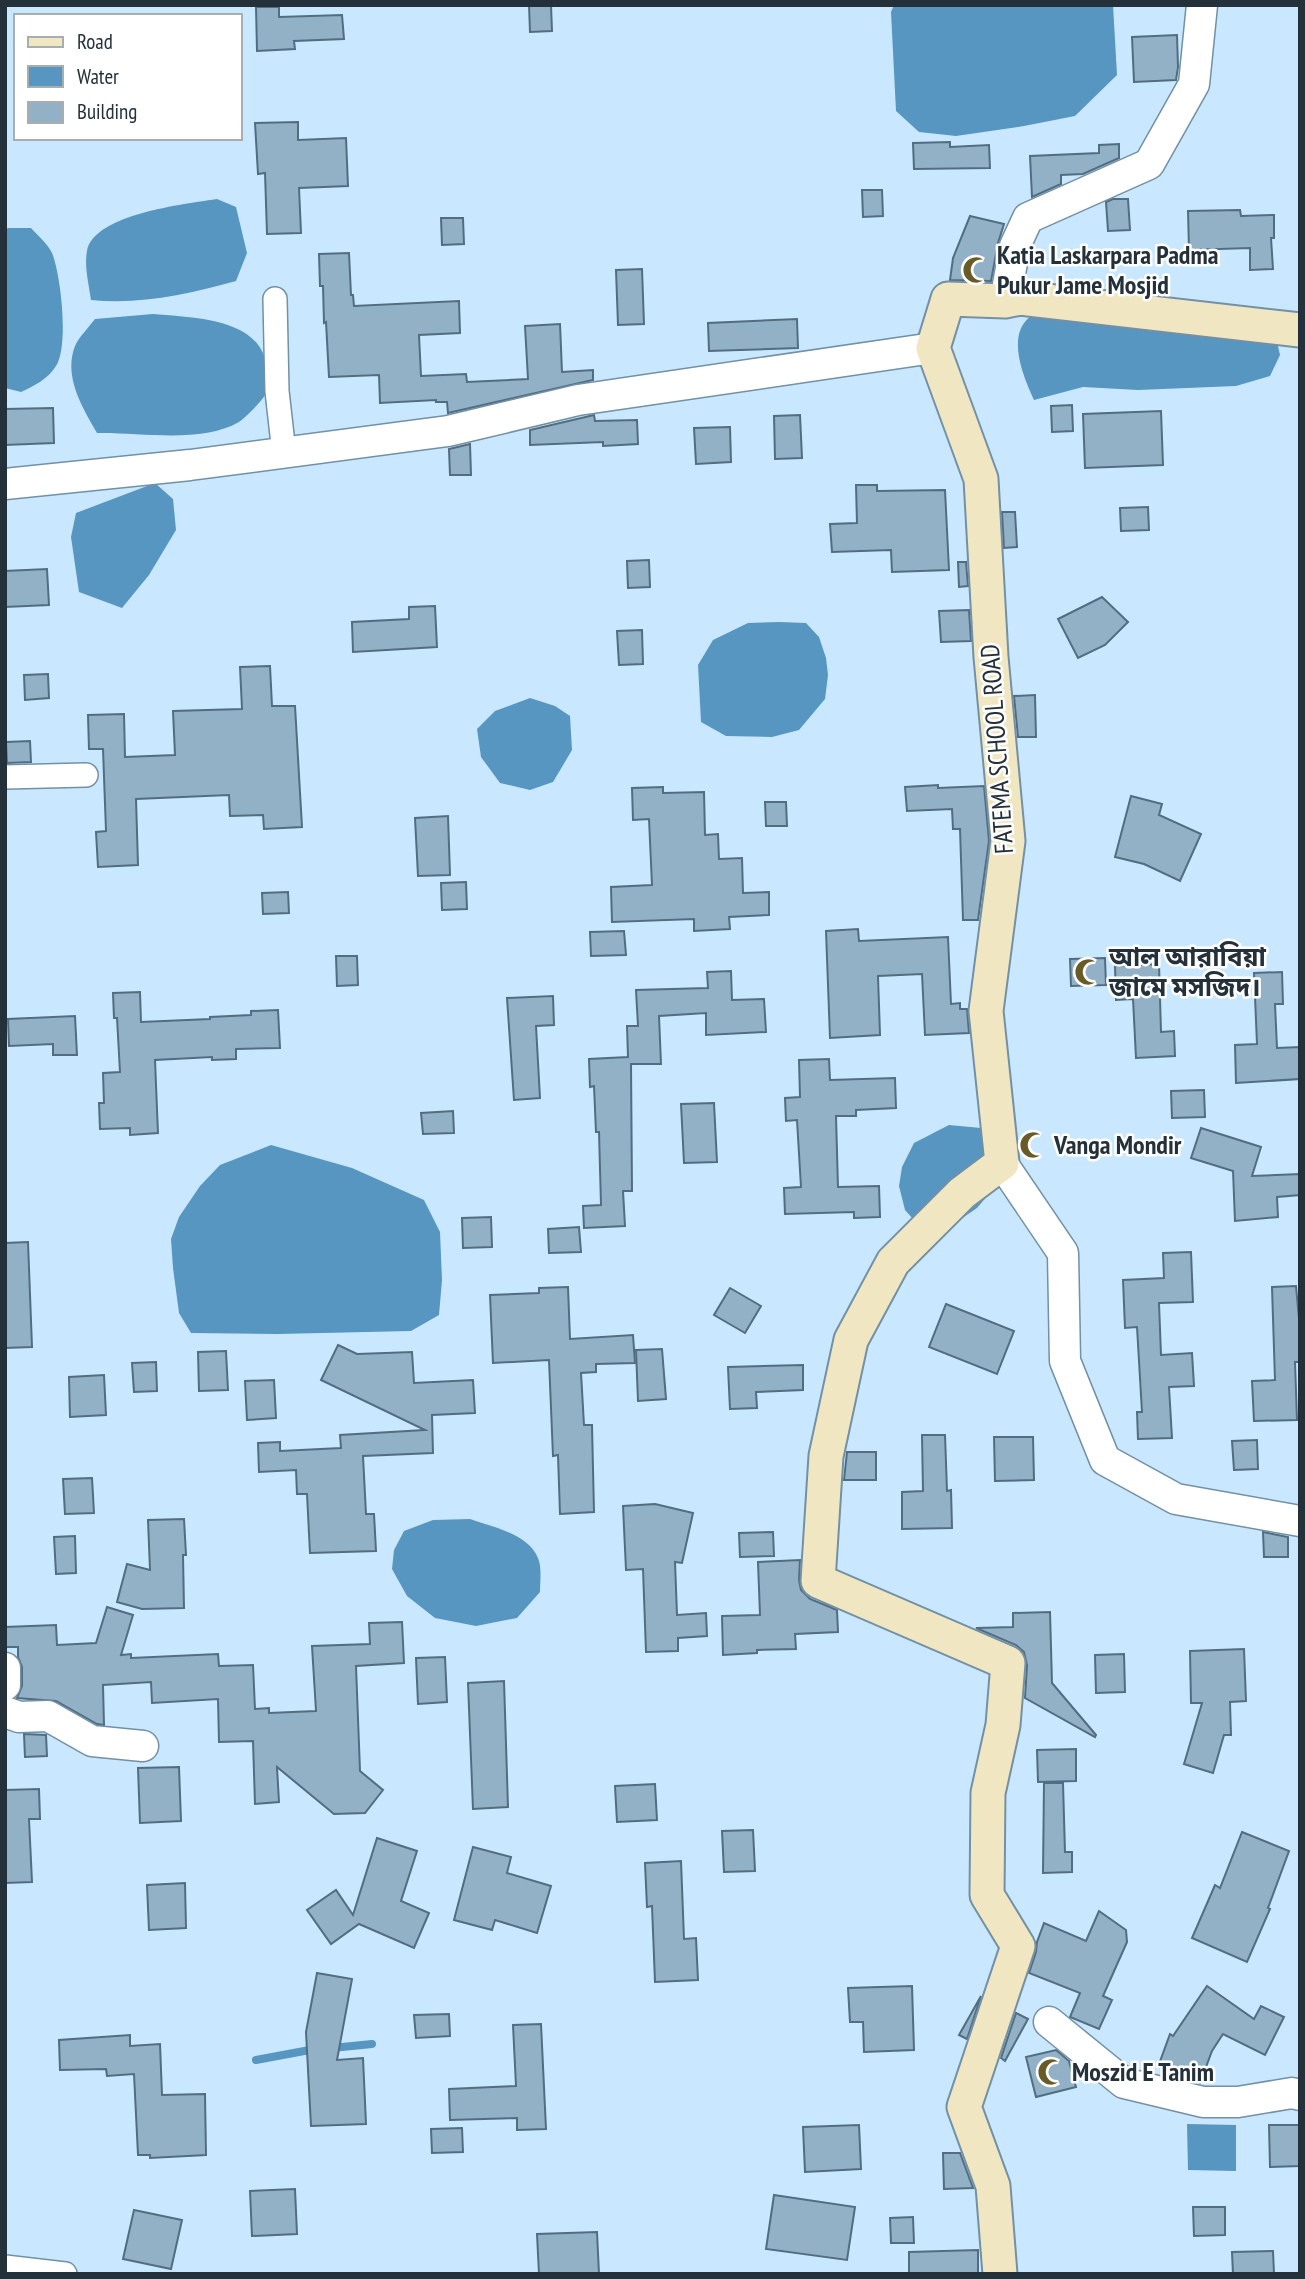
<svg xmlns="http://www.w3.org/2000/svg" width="1305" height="2279" font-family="'PT Sans Narrow','Noto Sans Bengali',sans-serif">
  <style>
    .water { fill: #5696c0 }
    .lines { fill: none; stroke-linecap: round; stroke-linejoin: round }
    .stream { stroke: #5696c0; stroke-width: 8 }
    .building { fill: #93b1c6; stroke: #516d81; stroke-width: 2 }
    .minor-casing { stroke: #7390a4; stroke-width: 26 }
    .tertiary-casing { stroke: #7390a4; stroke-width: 33 }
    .secondary-casing { stroke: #7390a4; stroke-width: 37 }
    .minor { stroke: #fff; stroke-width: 23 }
    .tertiary { stroke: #fff; stroke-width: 30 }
    .secondary { stroke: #f0e7c2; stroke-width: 33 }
    .labels { text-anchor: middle; stroke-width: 5; stroke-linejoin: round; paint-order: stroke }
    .poi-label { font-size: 26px; font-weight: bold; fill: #25313a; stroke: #fff; text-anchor: start }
    .street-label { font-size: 26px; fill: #25313a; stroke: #fff }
  </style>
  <rect width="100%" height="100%" fill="#c9e8ff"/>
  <g class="water">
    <polygon points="894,5 1113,5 1117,75 1075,116 1024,126 956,136 919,132 896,111 891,12"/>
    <path d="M217 199 236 207 247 253 236 281C188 294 141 305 91 300 89 285 84 266 87 251 94 214 185 204 217 199Z"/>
    <path d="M8 228H31C37 235 48 244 52 253 61 275 69 346 56 366 48 379 34 386 21 392L5 388V230Z"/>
    <path d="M1052 307 1277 342 1280 355 1270 376 1236 386 1138 390 1083 387 1034 400C1024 378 1005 335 1031 316 1037 312 1046 310 1052 307Z"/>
    <path d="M153 314C198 318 271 318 267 379 267 383 267 391 265 395 263 400 244 419 239 422 201 444 140 432 97 433 83 408 63 377 75 346 79 337 89 327 95 319Z"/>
    <polygon points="155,483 173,499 176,530 149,575 122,608 79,592 71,537 76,513"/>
    <polygon points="779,622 806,623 819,637 826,658 828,675 825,699 799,730 772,737 726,736 701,722 698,665 713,640 748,623"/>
    <polygon points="530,698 555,706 570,716 572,750 553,782 530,790 500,783 481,757 477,729 495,711"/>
    <polygon points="949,1125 981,1128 997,1140 1000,1181 977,1208 958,1221 947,1226 914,1220 905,1210 899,1186 902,1167 914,1143"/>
    <polygon points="271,1145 352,1168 424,1200 440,1232 442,1280 439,1315 411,1331 278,1334 191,1333 179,1313 173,1268 171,1239 179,1217 200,1186 220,1165"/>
    <path d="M470 1519C493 1527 528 1534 538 1558 542 1567 540 1582 540 1592L517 1618 476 1626 435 1618 407 1596 392 1569 394 1550 404 1531 433 1520Z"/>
    <polygon points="1187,2124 1236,2125 1236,2171 1188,2170"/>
  </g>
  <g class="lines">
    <g class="stream">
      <polyline points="332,2048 372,2044"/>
      <polyline points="256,2060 315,2049"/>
    </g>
  </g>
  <g class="building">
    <polygon points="529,5 551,5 552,31 530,32"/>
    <polygon points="256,7 279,7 279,17 342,15 344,39 294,41 295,49 257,51"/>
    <polygon points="1177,35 1178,67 1176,80 1134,82 1132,37"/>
    <polygon points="298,122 298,140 346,138 348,186 299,188 301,233 267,234 265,173 258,174 255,123"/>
    <polygon points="950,142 950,147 989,145 990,168 914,169 913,143"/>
    <polygon points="1119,144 1119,158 1083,174 1061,175 1061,184 1032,197 1030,156 1099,153 1099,145"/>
    <polygon points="862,190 882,190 883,216 863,217"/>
    <polygon points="1113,199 1128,199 1130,230 1108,231 1106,202"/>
    <polygon points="1240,210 1241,216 1274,215 1274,238 1271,238 1273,269 1250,270 1250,248 1189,250 1188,211"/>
    <polygon points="970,216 1004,224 998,243 991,281 950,280 953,258"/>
    <polygon points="441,218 463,218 464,244 442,245"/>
    <polygon points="349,253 351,295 353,295 354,306 459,301 460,333 419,335 421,376 466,374 467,382 528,379 525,326 560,324 562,372 593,370 593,380 448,413 447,402 436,402 436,400 380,403 379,375 329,377 326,322 324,323 323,286 320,286 319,254"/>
    <polygon points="642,269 644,324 618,325 616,270"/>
    <polygon points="797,319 798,348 709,351 708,323"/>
    <polygon points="1072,405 1073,431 1052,432 1051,406"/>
    <polygon points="53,408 54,443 5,445 5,409"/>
    <polygon points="1161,411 1163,465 1085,468 1083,414"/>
    <polygon points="594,415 595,421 637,420 638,444 603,446 603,442 530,445 530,430"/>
    <polygon points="800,415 802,458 775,459 774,416"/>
    <polygon points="730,427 731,462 696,464 694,428"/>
    <polygon points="470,444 471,475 450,475 449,449"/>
    <polygon points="856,485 877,485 877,491 945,490 949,570 892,572 891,550 832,552 830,524 857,523"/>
    <polygon points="1148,507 1149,530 1121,531 1120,508"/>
    <polygon points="1002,512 1015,512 1017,547 1004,548"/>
    <polygon points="649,560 650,587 628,588 627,561"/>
    <polygon points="958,562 966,562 968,586 959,587"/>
    <polygon points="47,569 49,605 5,607 5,571"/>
    <polygon points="1102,597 1128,622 1105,645 1078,658 1058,619"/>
    <polygon points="435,606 437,647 353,652 352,622 409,619 409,607"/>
    <polygon points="969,610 971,641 941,642 939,611"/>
    <polygon points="642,630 643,664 619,665 617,631"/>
    <polygon points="270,666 272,706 295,706 302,827 264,829 263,815 230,816 229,795 136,799 138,865 98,867 96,832 106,831 103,749 89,749 88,715 124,714 125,757 175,755 173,711 242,709 240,667"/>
    <polygon points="48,674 49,698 25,700 24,675"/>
    <polygon points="1035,695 1036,737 1018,737 1014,696"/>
    <polygon points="30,741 31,762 7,763 6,742"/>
    <polygon points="938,785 938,788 984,786 989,841 978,920 963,920 960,829 953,829 952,809 907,811 905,787"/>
    <polygon points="663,787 663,793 704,792 705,835 718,834 719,859 742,858 743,893 769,892 769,915 729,917 730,929 694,931 694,919 612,922 611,887 652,885 649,819 633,820 632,788"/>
    <polygon points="1131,796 1162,804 1159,815 1201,834 1180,881 1144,864 1115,857"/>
    <polygon points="765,802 786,802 787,826 766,826"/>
    <polygon points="448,816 450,875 418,876 415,818"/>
    <polygon points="466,882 467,909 442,910 441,883"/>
    <polygon points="288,892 289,913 263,914 262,893"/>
    <polygon points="858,929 859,941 948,937 951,1004 960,1003 960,1009 967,1009 969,1033 925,1035 922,974 878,976 880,1035 830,1038 826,931"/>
    <polygon points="624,931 626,955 591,956 590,932"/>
    <polygon points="336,956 357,956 358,985 337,986"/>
    <polygon points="1105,958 1106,985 1071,986 1070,959"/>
    <polygon points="1159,964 1161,1032 1174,1031 1175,1056 1136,1058 1133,999 1116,1000 1115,966"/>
    <polygon points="731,971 732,1000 764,999 766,1032 706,1035 706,1013 659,1016 661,1064 631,1064 632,1191 623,1191 625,1226 584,1228 583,1206 601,1205 599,1132 596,1132 594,1086 590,1087 589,1059 628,1057 627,1026 638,1026 636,990 708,988 707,972"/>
    <polygon points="1282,972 1283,1004 1275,1004 1277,1048 1300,1047 1300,1079 1236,1083 1235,1045 1257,1044 1254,973"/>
    <polygon points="140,992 141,1022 210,1019 210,1017 251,1015 251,1011 278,1010 280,1048 236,1049 236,1059 212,1060 212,1057 155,1060 158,1133 130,1135 130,1128 100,1129 99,1103 104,1103 103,1073 120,1072 117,1018 114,1018 113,993"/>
    <polygon points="553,996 554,1025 536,1026 540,1098 514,1100 507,998"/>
    <polygon points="75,1016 77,1055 53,1055 53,1044 9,1046 8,1019"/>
    <polygon points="829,1059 830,1080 895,1078 896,1108 856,1110 856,1116 836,1116 838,1187 879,1186 880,1217 854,1218 854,1212 785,1214 784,1188 801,1187 797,1120 786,1121 785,1098 800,1097 799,1060"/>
    <polygon points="1204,1090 1205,1117 1172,1118 1171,1091"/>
    <polygon points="714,1103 717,1162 684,1163 681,1104"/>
    <polygon points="453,1111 454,1133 423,1134 421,1113"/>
    <polygon points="1201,1128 1261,1147 1252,1176 1300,1174 1300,1195 1277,1197 1278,1217 1235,1221 1233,1171 1191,1158"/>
    <polygon points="491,1217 492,1247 463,1248 462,1218"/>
    <polygon points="579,1227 581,1252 549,1253 548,1229"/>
    <polygon points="28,1242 32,1347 5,1348 5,1243"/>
    <polygon points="1191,1252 1193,1302 1159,1303 1161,1355 1192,1353 1194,1386 1169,1387 1172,1438 1138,1439 1137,1412 1142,1412 1137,1327 1125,1328 1123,1280 1164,1278 1163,1253"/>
    <polygon points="1296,1286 1300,1330 1300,1362 1295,1362 1297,1420 1254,1421 1252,1381 1275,1380 1272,1287"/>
    <polygon points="568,1287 570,1339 633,1335 635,1363 596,1364 596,1372 581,1373 584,1425 592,1425 594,1512 560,1514 558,1455 553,1456 549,1360 493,1363 490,1295 539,1293 539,1288"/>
    <polygon points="730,1288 761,1306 745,1333 714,1315"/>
    <polygon points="946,1304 1014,1331 997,1374 929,1347"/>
    <polygon points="338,1345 357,1354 412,1352 414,1383 473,1380 475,1413 432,1415 433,1453 363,1456 366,1514 374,1514 376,1551 310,1553 307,1494 297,1494 296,1470 259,1472 258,1443 280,1442 280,1451 341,1448 340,1435 425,1430 321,1380"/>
    <polygon points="662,1349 666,1399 638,1401 636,1350"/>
    <polygon points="226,1351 228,1390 199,1391 198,1352"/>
    <polygon points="156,1362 157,1391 134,1392 132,1363"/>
    <polygon points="803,1365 803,1390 756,1392 757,1408 730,1409 728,1367"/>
    <polygon points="104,1375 106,1415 70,1417 69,1377"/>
    <polygon points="274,1380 276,1418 247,1420 245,1381"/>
    <polygon points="922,1435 945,1435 947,1491 951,1490 952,1528 902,1529 902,1492 923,1491"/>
    <polygon points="994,1437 1033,1437 1034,1480 995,1481"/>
    <polygon points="1257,1440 1258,1469 1234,1470 1232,1441"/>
    <polygon points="847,1452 876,1452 876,1480 844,1480"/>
    <polygon points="92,1478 94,1513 65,1514 63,1479"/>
    <polygon points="655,1504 693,1513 682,1563 675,1562 677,1615 706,1613 707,1636 678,1638 678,1651 646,1652 643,1569 626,1570 623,1506"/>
    <polygon points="184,1519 186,1555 183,1555 184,1608 142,1609 117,1602 127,1564 150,1570 148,1520"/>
    <polygon points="773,1532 774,1556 740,1557 739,1533"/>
    <polygon points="1263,1532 1288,1537 1288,1557 1264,1557"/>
    <polygon points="75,1536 76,1573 56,1574 54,1537"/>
    <polygon points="800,1560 799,1580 801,1590 810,1599 837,1610 838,1632 795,1634 796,1649 757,1650 757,1653 723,1655 722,1616 760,1615 758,1562"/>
    <polygon points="107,1607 133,1615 121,1655 131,1654 131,1658 218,1654 219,1666 253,1665 255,1709 269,1708 269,1713 316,1711 312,1646 370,1644 369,1623 402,1622 404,1663 356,1666 360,1771 383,1790 365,1813 334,1814 277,1767 279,1802 255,1804 253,1741 219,1742 218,1699 152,1703 151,1682 103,1685 104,1725 97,1724 56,1701 17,1698 22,1686 22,1667 18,1657 18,1647 5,1647 5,1627 56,1625 57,1645 96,1643"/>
    <polygon points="1050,1612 1052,1683 1096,1735 1095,1737 1025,1698 1027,1665 1024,1652 1016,1645 976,1628 1013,1627 1013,1613"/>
    <polygon points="1244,1649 1246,1701 1230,1702 1231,1735 1224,1735 1213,1773 1184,1764 1202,1703 1191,1703 1190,1651"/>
    <polygon points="1124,1654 1125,1692 1096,1693 1095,1655"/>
    <polygon points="445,1657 447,1702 418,1704 416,1658"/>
    <polygon points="504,1681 508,1807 473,1809 468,1683"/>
    <polygon points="24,1734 46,1735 47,1756 25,1757"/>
    <polygon points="1076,1749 1076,1781 1038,1782 1037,1750"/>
    <polygon points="179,1767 181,1821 140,1823 138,1768"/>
    <polygon points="1044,1783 1063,1783 1065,1852 1072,1852 1072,1872 1043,1873"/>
    <polygon points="655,1784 657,1820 617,1822 615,1786"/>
    <polygon points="39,1789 40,1819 29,1819 32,1882 5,1883 5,1790"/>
    <polygon points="753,1830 755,1871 724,1872 722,1831"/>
    <polygon points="1242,1832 1289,1851 1268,1908 1270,1909 1247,1962 1192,1938 1215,1885 1220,1888"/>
    <polygon points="377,1838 417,1851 401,1901 429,1913 414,1948 359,1924 331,1944 307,1910 336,1890 353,1915"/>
    <polygon points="473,1847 511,1857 507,1873 551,1886 537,1933 495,1920 492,1930 454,1920"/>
    <polygon points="681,1861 684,1939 696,1938 698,1980 655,1982 652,1906 647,1907 645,1863"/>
    <polygon points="185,1883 186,1928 149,1930 147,1885"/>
    <polygon points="1099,1911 1126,1930 1127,1942 1103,1996 1112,2000 1099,2029 1070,2017 1080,1993 1029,1973 1036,1952 1037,1942 1044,1923 1086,1941"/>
    <polygon points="317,1973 352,1979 337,2060 363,2058 366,2124 311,2126 306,2032"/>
    <polygon points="912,1986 914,2050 864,2052 863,2022 850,2022 848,1988"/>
    <polygon points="1207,1986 1254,2019 1261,2006 1284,2017 1265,2055 1223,2034 1212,2051 1200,2083 1158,2067 1170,2034 1173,2036"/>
    <polygon points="981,1996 967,2039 959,2035"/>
    <polygon points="1016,2013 1028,2019 1005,2061 1001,2058"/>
    <polygon points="449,2014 450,2036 416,2038 414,2015"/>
    <polygon points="541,2024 546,2129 517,2130 517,2118 450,2120 449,2089 516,2086 513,2025"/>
    <polygon points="130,2035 130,2046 160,2044 162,2095 205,2094 206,2155 150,2158 150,2155 138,2155 134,2074 107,2076 106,2069 60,2070 59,2040"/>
    <polygon points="1056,2050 1069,2061 1076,2087 1036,2097 1026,2057"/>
    <polygon points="859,2125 861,2169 805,2172 803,2127"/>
    <polygon points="1269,2125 1300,2125 1300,2166 1270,2167"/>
    <polygon points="462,2128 463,2152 432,2153 431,2129"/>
    <polygon points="943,2153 960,2153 973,2188 944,2189"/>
    <polygon points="295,2189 297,2234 252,2236 250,2191"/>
    <polygon points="774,2195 855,2207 847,2260 766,2249"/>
    <polygon points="1193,2207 1225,2207 1225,2235 1194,2236"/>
    <polygon points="134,2210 182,2220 171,2269 123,2259"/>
    <polygon points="913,2217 914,2243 891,2243 890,2218"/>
    <polygon points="597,2232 599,2274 539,2274 537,2234"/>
    <polygon points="978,2250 978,2274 909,2273 909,2252"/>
    <polygon points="1273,2251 1274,2274 1233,2274 1232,2252"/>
  </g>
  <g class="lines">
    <defs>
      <g id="minor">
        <polyline points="275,299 277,391 284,453"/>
        <polyline points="5,777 86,775"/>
        <polyline points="5,2267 65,2274"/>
      </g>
      <g id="tertiary">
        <polyline points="1005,301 1015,246 1028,218 1149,164 1194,84 1202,5"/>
        <polyline points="5,484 190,465 448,431 578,400 933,348"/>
        <polyline points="1002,1163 1063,1253 1065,1361 1105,1460 1176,1499 1300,1521"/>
        <polyline points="5,1668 5,1685"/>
        <polyline points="5,1712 19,1717 48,1716 92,1741 143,1746"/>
        <polyline points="1049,2022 1124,2083 1203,2102 1238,2102 1292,2093 1300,2095"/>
      </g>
      <polyline id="secondary" points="1000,2274 993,2186 964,2107 1018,1946 987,1895 988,1793 1003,1725 1008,1663 818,1581 826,1456 851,1340 893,1262 962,1193 1002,1163 986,1011 1008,841 991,657 981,479 933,348 948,299 1005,301 1020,298 1300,330"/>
    </defs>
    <use href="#minor" class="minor-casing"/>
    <use href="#tertiary" class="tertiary-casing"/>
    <use href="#secondary" class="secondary-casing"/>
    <use href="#minor" class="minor"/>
    <use href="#tertiary" class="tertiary"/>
    <use href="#secondary" class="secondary"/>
  </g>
  <defs>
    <symbol id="mosque-bare" viewBox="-9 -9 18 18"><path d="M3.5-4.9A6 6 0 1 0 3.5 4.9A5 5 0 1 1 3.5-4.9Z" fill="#695b28" stroke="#fff" stroke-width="2.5" paint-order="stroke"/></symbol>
  </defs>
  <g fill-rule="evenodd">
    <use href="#mosque-bare" x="957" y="251" width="38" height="38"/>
    <use href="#mosque-bare" x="1069" y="953" width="38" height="38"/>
    <use href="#mosque-bare" x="1014" y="1126" width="38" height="38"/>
    <use href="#mosque-bare" x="1032" y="2053" width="38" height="38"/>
  </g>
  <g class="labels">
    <g class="poi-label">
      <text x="997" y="264">Katia Laskarpara Padma<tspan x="997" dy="30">Pukur Jame Mosjid</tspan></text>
      <text x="1109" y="966">আল আরাবিয়া<tspan x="1109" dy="30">জামে মসজিদ।</tspan></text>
      <text x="1054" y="1154">Vanga Mondir</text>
      <text x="1072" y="2081">Moszid E Tanim</text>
    </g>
    <g class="street-label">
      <text transform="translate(997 749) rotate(-94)" y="9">FATEMA SCHOOL ROAD</text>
    </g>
  </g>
  <rect width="1305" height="2279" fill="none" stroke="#25313a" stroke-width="14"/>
  <rect x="14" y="14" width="228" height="126" fill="#ffffff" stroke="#a8adb0" stroke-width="2"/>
  <rect x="28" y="37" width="35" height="10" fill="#f0e7c2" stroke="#a8adb0" stroke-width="2"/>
  <text x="77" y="49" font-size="21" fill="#25313a">Road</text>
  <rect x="28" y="66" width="35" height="21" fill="#5696c0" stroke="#a8adb0" stroke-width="2"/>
  <text x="77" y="84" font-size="21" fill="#25313a">Water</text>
  <rect x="28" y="102" width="35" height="21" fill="#93b1c6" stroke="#a8adb0" stroke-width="2"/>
  <text x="77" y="119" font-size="21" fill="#25313a">Building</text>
</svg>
